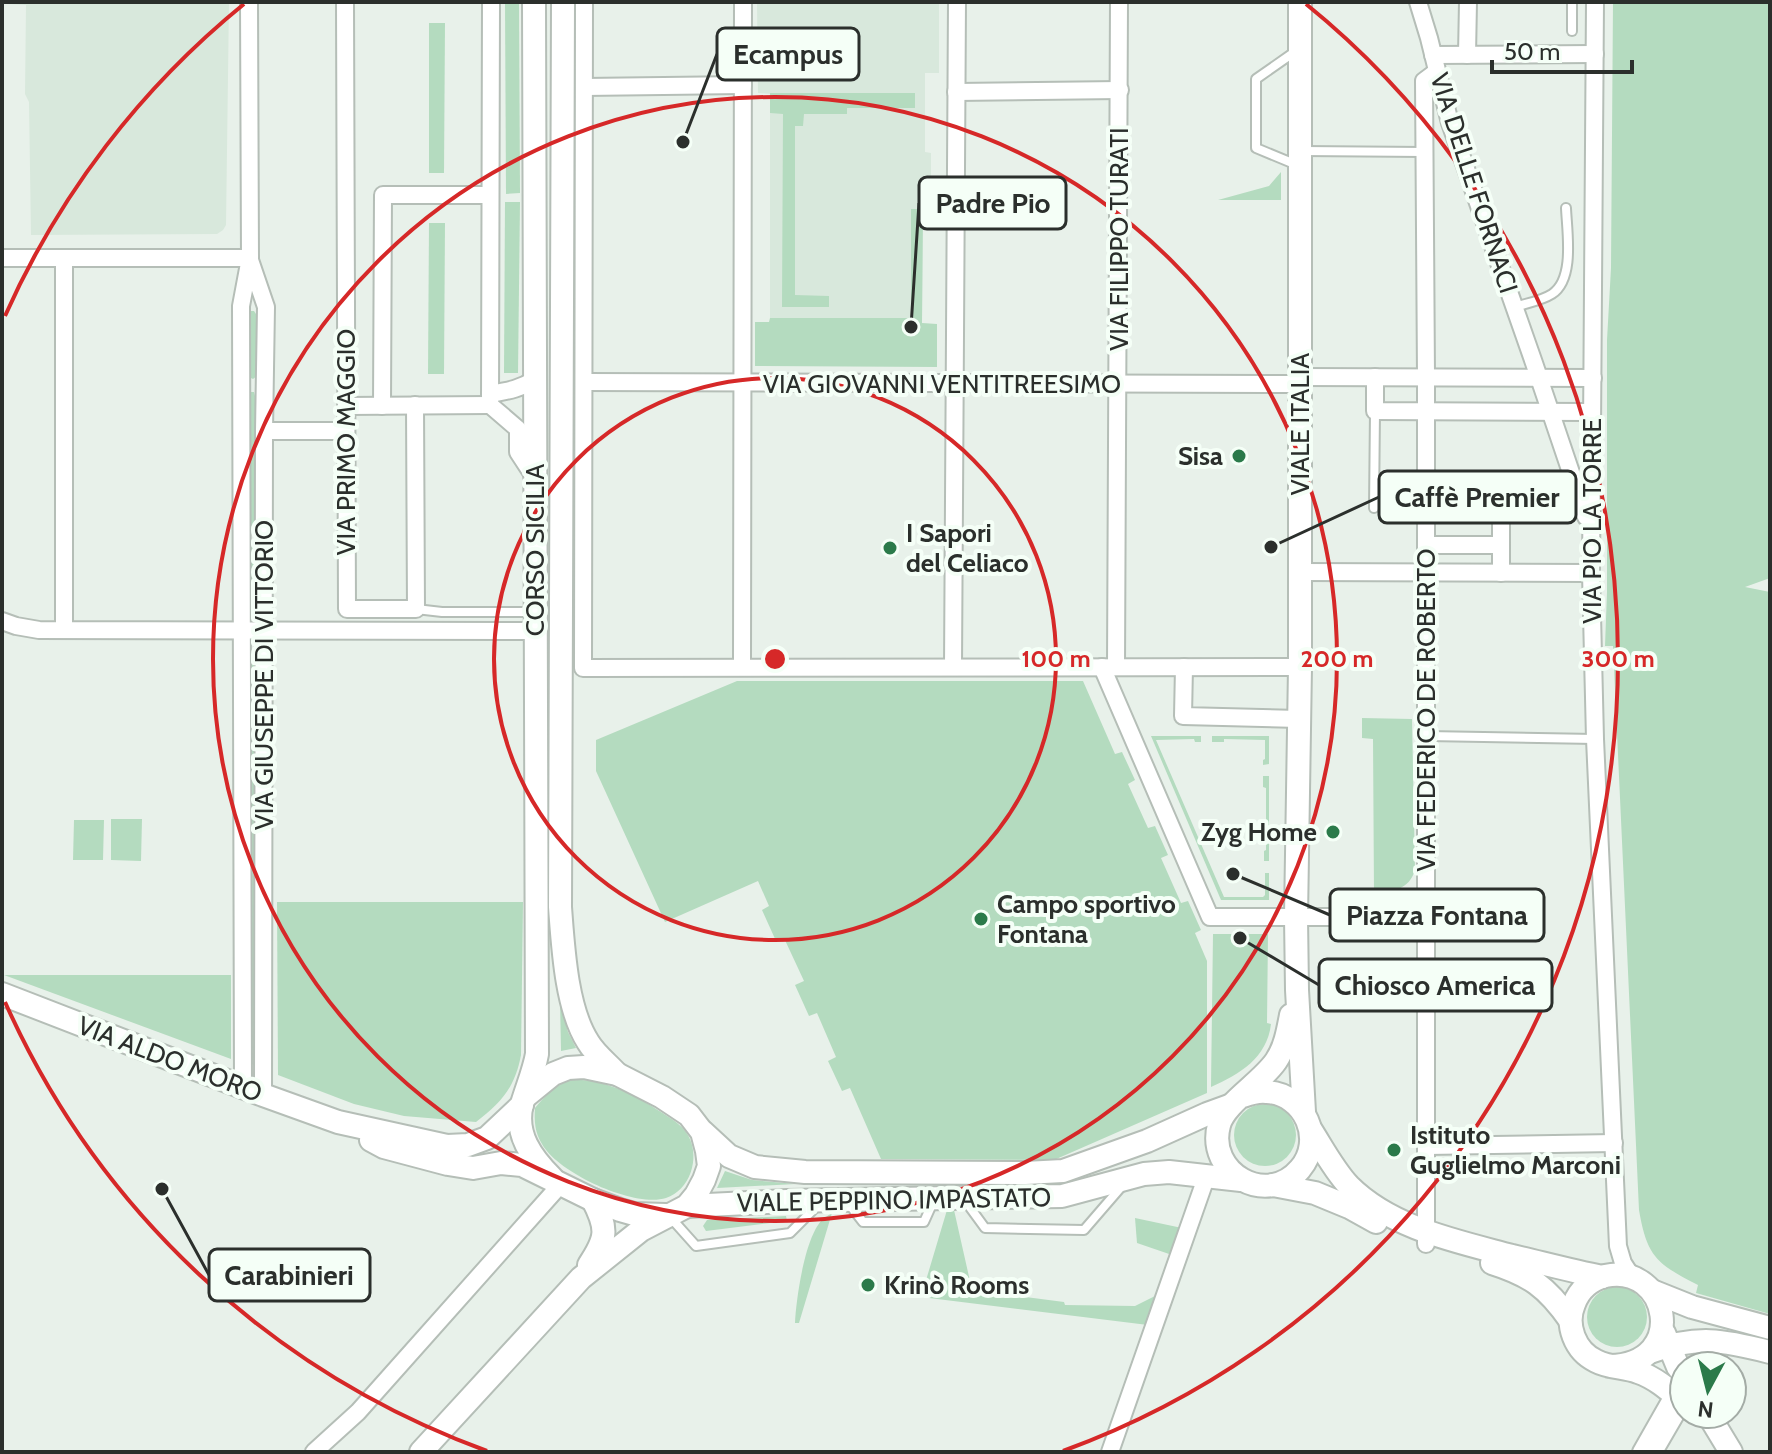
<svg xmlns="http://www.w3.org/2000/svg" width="1772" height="1454" font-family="Cabin,sans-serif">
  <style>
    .built { fill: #d8e8dc }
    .green { fill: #b4dbbf }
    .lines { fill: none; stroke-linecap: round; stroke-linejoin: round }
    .lane-casing { stroke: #b5beb7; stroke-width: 12 }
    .street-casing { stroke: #b5beb7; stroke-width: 20 }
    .secondary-casing { stroke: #b5beb7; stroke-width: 26 }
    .lane { stroke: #fff; stroke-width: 8 }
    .street { stroke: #fff; stroke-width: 16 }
    .secondary { stroke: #fff; stroke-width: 22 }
    .ring { fill: none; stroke: #d62828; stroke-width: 4 }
    .poi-dot { fill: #2b7a4a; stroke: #f5fff7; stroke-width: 3 }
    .labels { text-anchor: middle; stroke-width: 8; stroke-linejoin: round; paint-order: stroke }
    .street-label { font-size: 26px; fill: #2b2f2c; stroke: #f5fff7 }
    .poi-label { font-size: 26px; font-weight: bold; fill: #2b2f2c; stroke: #f5fff7; text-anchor: start }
    .centre { fill: #d62828; stroke: #f5fff7; stroke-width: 4 }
    .ring-label { font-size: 24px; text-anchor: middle; font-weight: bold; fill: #d62828; stroke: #f5fff7; stroke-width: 8; stroke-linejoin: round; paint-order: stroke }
    .leader { fill: none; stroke: #2b2f2c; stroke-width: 3 }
    .callout-dot { fill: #2b2f2c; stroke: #f5fff7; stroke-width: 3 }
    .callout { fill: #f5fff7; stroke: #2b2f2c; stroke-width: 3 }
    .callout-label { font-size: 28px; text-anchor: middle; font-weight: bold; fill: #2b2f2c }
  </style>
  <rect width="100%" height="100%" fill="#e8f1ea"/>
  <g class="built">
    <polygon points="6,2 229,2 226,225 223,230 217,234 31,235 29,102 25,94 26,5 6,4"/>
    <polygon points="757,2 939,2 939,73 925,73 925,152 931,153 931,208 923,209 922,319 770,318 770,94 758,93"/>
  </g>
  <g class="green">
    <polygon points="505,2 519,2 520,193 506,194"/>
    <path d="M1613 2H1770V578L1745 587 1770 592V1314L1696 1293 1698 1285C1657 1264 1647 1257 1639 1210L1613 646H1605L1607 592V340L1611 268Z"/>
    <polygon points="429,23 445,23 444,173 429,173"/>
    <polygon points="770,93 915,93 915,108 847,108 847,114 804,114 803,126 795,126 795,295 829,296 829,307 782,307 783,114 770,113"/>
    <polygon points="1281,172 1281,200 1218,200 1269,186"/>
    <polygon points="505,202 520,202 518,373 504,373"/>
    <polygon points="911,209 923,209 922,323 937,324 937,367 755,366 755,322 769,322 770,318 911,318"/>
    <polygon points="429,223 445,223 444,374 428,374"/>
    <polygon points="249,311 254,311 256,314 257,376 253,379 249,377 248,313"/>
    <polygon points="250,392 254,392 255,396 256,525 256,528 252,530 249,528 248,394"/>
    <polygon points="250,543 254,544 257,548 256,602 254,605 249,602"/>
    <polygon points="252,664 255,666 256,670 256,1064 253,1065 251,1062 250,665"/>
    <polygon points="737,681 1083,681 1115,754 1122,752 1135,780 1128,784 1148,828 1155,826 1168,855 1161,858 1181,903 1188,901 1201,930 1195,933 1207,961 1207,1093 1054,1160 881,1159 850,1088 842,1091 828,1061 836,1057 817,1013 809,1016 795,985 804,981 784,938 776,941 762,910 769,906 758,881 665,922 596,771 596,740"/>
    <path d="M1362 718 1412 719 1415 870C1409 890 1392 892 1374 893L1373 739 1362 738Z"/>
    <polygon points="1151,736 1201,736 1201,742 1195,742 1194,739 1156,740 1224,897 1263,897 1265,895 1265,873 1269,873 1269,900 1221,900"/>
    <polygon points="1212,736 1269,736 1269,764 1263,765 1263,760 1265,759 1265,740 1224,739 1224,742 1212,742"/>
    <polygon points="1263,776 1269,776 1269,861 1264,861 1264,851 1266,850 1266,788 1263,787"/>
    <polygon points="111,819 142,819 141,861 111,860"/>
    <polygon points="74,820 104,820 103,860 73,860"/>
    <path d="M277 902H523L521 1055C515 1087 502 1102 476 1122L404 1116 354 1104 278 1075Z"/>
    <path d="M1213 934H1236V943L1245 942V934H1268L1267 1023 1271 1024C1267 1058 1240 1074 1211 1087Z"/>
    <polygon points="4,975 231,975 231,1059"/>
    <polygon points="560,1000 568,1032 576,1048 561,1051"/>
    <path d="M570 1080C606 1078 638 1097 667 1116 675 1121 684 1127 689 1137 700 1159 690 1190 666 1198 634 1208 558 1173 542 1144 535 1133 534 1121 535 1108 546 1095 554 1086 570 1080Z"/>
    <circle cx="1265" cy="1135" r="31"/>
    <polygon points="725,1171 752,1180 796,1184 717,1188"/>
    <polygon points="947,1210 954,1210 972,1290 1064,1302 1065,1305 1135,1306 1159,1294 1148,1325 921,1297"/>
    <path d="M832 1213 799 1323H795C796 1299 805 1237 822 1220 822 1219 832 1213 832 1213Z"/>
    <polygon points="786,1216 787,1221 706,1231 703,1226 707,1220"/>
    <polygon points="1135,1218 1182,1228 1172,1255 1137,1243"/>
    <circle cx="1617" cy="1317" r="30"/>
  </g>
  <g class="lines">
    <defs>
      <g id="lane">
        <polyline points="1572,31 1572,2"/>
        <polyline points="1296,51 1256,79 1256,148 1297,165"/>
        <polyline points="1302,151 1424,152"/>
        <path d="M1515 307C1527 303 1541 301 1552 294 1575 279 1567 232 1566 208"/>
        <polyline points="1374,508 1375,411"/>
        <polyline points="416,609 442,612 534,612"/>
        <polyline points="1427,736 1595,739"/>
        <polyline points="966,1202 985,1228 1084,1230 1122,1186"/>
        <polyline points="849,1204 863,1222 924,1222 933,1202"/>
        <polyline points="671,1218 696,1246 790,1233 817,1206"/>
      </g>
      <g id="street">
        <polyline points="345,2 347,609 416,609 415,405"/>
        <polyline points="491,2 490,405 518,429 518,452 535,478"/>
        <polyline points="584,2 583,668 1300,667"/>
        <polyline points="1418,2 1429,38 1450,123 1534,363 1586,517"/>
        <polyline points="1595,2 1591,573 1595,739 1618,1246 1623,1263 1632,1277"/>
        <polyline points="1433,55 1595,54"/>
        <polyline points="1467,55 1468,2"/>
        <polyline points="584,87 743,85"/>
        <polyline points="956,92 1120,90"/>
        <polyline points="2,258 250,258"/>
        <polyline points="64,258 64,630"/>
        <polyline points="250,260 266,307 264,431 263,1095"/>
        <polyline points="1300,377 1593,378"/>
        <polyline points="1375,377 1375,411 1592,412"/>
        <polyline points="584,382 1300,384"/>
        <path d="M490 394C507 391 521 389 535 379"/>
        <polyline points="346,406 490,405"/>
        <polyline points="382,406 383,195 490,195"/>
        <polyline points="264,431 346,431"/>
        <polyline points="1501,483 1501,573"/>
        <polyline points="1426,545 1501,545"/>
        <polyline points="1300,572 1591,573"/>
        <polyline points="2,621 16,626 39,630 535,631"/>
        <polyline points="742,667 743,2"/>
        <polyline points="953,667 957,2"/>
        <polyline points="1102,667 1210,917 1427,917"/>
        <polyline points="1116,667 1119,2"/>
        <polyline points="1184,667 1183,716 1299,719"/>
        <polyline points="243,1087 241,306 250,258 249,2"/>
        <polyline points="1427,1146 1614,1143"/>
        <polyline points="1426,1244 1426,377 1424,81 1436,72"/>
        <polyline points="314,1452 358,1412 561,1184"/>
        <polyline points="1110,1452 1207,1175"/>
        <polyline points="1641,1452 1674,1394"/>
        <polyline points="1654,1452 1683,1402"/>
      </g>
      <g id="secondary">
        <path d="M534 2 537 1054C534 1071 527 1087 522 1104 514 1134 532 1158 552 1178"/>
        <path d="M563 2 560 907C563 946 566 1008 588 1042 595 1054 608 1064 617 1074"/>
        <polyline points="1300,2 1300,667 1296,917 1297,990 1304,1112"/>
        <polyline points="2,994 263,1095 338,1122 447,1146 468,1145 487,1138 522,1105"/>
        <path d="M1243 1096C1251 1093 1259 1091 1267 1092 1305 1094 1325 1140 1300 1169 1267 1208 1206 1173 1219 1125 1225 1103 1261 1083 1276 1061 1285 1048 1288 1031 1291 1015"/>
        <path d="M1311 1130C1323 1149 1334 1170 1349 1186 1391 1228 1456 1241 1512 1256 1542 1263 1572 1271 1602 1277"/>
        <polyline points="703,1132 729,1156 755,1167 805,1172 1025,1173 1063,1171 1147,1141 1207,1114 1229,1106"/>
        <polyline points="371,1140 384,1147 448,1164 473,1168 501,1163 522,1165 593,1200 620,1210 634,1214 665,1215"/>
        <polyline points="1273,1185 1315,1193 1349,1207 1376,1222"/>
        <polyline points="687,1206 787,1201 1062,1196 1144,1174 1169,1172 1241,1180"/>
        <path d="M1492 1263C1530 1275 1547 1287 1570 1320"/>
        <path d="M589 1265C607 1238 608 1229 593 1200"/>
        <polyline points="1652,1291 1692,1307 1770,1328"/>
        <polyline points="1664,1333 1678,1367 1684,1375"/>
        <path d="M1650 1352C1697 1335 1723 1340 1770 1352"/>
        <path d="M1610 1366C1690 1364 1669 1262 1605 1276 1591 1280 1579 1290 1574 1304 1565 1325 1575 1351 1596 1361 1609 1368 1625 1367 1638 1372 1656 1378 1670 1391 1684 1403"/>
        <polyline points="1708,1414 1731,1452"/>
        <polyline points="421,1452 581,1278 641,1230 687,1206 696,1195 704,1180 709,1166 707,1151 702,1132 689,1115 662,1097 617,1074 584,1067 568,1068 553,1074 526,1096"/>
      </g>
    </defs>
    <use href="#lane" class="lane-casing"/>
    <use href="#street" class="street-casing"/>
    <use href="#secondary" class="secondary-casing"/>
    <use href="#lane" class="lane"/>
    <use href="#street" class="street"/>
    <use href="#secondary" class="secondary"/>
  </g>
  <g class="ring">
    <circle cx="775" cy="659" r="281"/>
    <circle cx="775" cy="659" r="562"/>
    <path d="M487 1451A843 843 0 0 1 5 1002M5 316A843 843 0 0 1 244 4M1306 4A843 843 0 0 1 1063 1451"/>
  </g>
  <g class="poi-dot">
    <circle cx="1239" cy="456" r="8"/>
    <circle cx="890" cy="548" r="8"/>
    <circle cx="1333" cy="832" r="8"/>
    <circle cx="981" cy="919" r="8"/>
    <circle cx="1394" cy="1150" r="8"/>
    <circle cx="868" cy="1285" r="8"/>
  </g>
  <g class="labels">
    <g class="street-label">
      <text transform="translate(1474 183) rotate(72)" y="9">VIA DELLE FORNACI</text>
      <text transform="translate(1119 239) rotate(-90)" y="9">VIA FILIPPO TURATI</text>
      <text x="942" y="393">VIA GIOVANNI VENTITREESIMO</text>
      <text transform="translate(1300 424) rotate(-90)" y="9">VIALE ITALIA</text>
      <text transform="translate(346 442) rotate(-90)" y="9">VIA PRIMO MAGGIO</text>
      <text transform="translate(1592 521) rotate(-90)" y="9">VIA PIO LA TORRE</text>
      <text transform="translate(535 550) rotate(-90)" y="9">CORSO SICILIA</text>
      <text transform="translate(264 675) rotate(-90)" y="9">VIA GIUSEPPE DI VITTORIO</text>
      <text transform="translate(1426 710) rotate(-90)" y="9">VIA FEDERICO DE ROBERTO</text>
      <text transform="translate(170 1059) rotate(21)" y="9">VIA ALDO MORO</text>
      <text transform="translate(894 1200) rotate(-1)" y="9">VIALE PEPPINO IMPASTATO</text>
    </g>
    <g class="poi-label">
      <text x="1223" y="465" text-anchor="end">Sisa</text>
      <text x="906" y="542">I Sapori<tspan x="906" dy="30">del Celiaco</tspan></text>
      <text x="1317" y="841" text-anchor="end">Zyg Home</text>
      <text x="997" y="913">Campo sportivo<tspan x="997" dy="30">Fontana</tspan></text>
      <text x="1410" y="1144">Istituto<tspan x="1410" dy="30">Guglielmo Marconi</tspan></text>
      <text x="884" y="1294">Krinò Rooms</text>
    </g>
  </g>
  <circle cx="775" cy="659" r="12" class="centre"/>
  <g class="ring-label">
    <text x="1056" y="667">100 m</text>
    <text x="1337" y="667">200 m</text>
    <text x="1618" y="667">300 m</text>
  </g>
  <path class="leader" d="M683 142L717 54M911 327L919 203M1271 547L1379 497M1233 874L1330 915M1240 938L1319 985M162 1189L209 1275"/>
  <g class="callout-dot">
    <circle cx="683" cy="142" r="8"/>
    <circle cx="911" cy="327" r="8"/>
    <circle cx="1271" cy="547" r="8"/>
    <circle cx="1233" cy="874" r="8"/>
    <circle cx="1240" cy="938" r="8"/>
    <circle cx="162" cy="1189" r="8"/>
  </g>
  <g class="callout">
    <rect x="717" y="28" width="142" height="52" rx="8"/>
    <rect x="919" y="177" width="147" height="52" rx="8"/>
    <rect x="1379" y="471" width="197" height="52" rx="8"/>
    <rect x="1330" y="889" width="214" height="52" rx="8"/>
    <rect x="1319" y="959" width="233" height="52" rx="8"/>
    <rect x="209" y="1249" width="161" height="52" rx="8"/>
  </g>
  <g class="callout-label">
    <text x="788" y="64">Ecampus</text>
    <text x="993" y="213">Padre Pio</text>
    <text x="1477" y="507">Caffè Premier</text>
    <text x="1437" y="925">Piazza Fontana</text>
    <text x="1435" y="995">Chiosco America</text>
    <text x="289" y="1285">Carabinieri</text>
  </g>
  <rect width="1772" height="1454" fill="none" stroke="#2b2f2c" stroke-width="8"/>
  <g transform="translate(1708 1390) rotate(187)"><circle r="38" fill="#f5fff7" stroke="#a4aca6" stroke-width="2"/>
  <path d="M0-6L14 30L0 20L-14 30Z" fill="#2b7a4a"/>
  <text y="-12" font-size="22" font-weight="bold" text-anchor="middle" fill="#2b2f2c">N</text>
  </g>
  <path d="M1492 60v12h140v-12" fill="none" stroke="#2b2f2c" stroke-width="4"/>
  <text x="1504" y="60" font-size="24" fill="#2b2f2c" stroke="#f5fff7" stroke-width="6" paint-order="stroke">50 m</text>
</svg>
